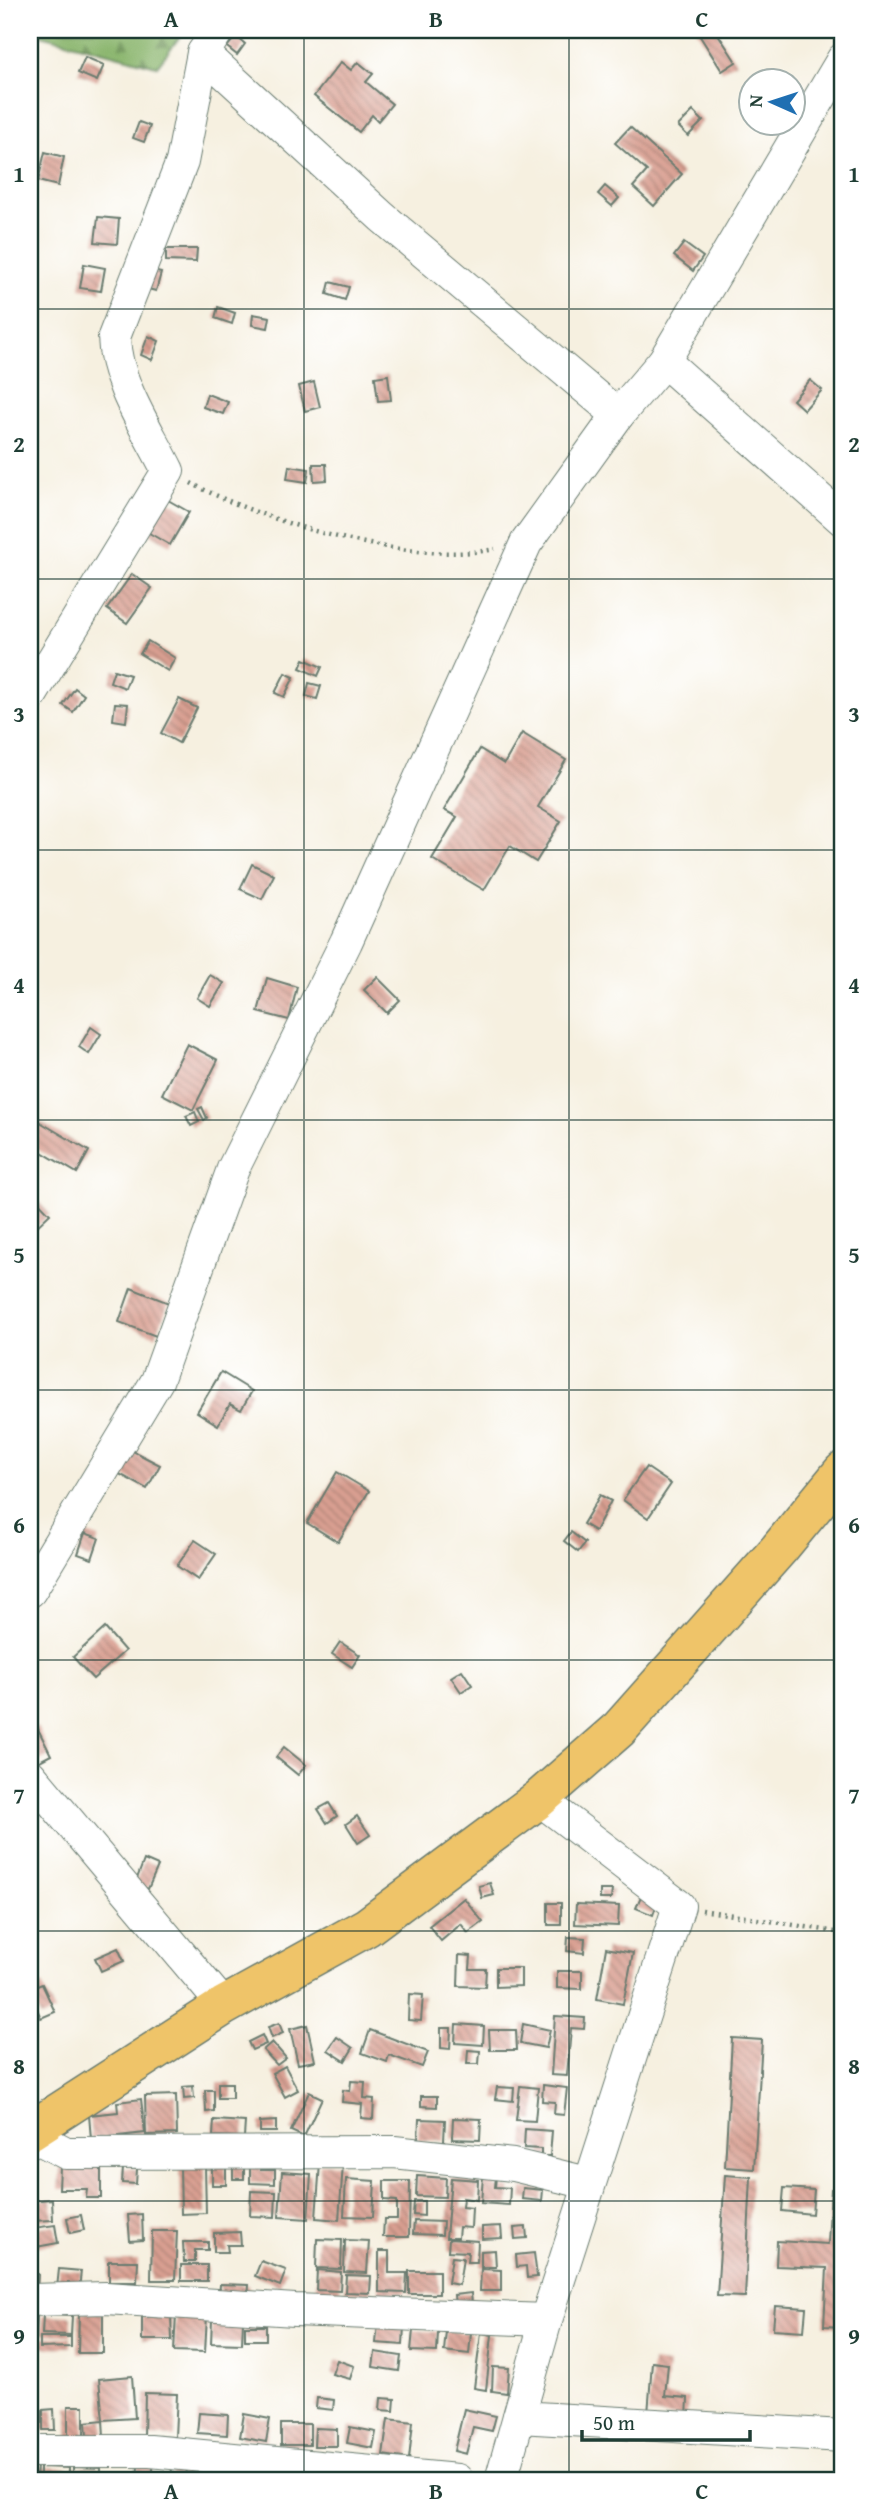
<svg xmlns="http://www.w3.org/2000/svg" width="873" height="2510" font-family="'Gentium Book Plus',serif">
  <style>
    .forest { fill: url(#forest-firs); stroke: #557a51; stroke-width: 2 }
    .building { fill: url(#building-back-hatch) }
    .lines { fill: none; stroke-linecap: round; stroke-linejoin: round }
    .minor-casing { stroke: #6a7c70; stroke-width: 34 }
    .major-casing { stroke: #6a7c70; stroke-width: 41 }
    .path { stroke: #6a7c70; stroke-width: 4.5; stroke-dasharray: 2 5; stroke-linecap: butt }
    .minor { stroke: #fff; stroke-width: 32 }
    .major { stroke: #efc469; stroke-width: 38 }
    .grid { fill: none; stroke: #1f3d34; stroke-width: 2; stroke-opacity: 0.55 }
    .neatline { fill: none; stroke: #1f3d34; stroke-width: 2.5 }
    .grid-label { font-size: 23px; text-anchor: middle; font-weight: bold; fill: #1f3d34 }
  </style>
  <defs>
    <pattern id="forest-firs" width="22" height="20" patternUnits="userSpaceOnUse" patternTransform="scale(1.75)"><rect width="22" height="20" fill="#8bb66e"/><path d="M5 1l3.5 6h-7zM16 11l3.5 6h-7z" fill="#71955b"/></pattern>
    <pattern id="building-back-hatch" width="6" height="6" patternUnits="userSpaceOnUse" patternTransform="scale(1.75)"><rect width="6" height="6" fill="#d99f91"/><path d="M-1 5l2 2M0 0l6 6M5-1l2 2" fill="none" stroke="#af8377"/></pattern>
  </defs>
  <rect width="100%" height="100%" fill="#fff"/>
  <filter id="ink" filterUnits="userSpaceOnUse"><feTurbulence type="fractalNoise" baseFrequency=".0143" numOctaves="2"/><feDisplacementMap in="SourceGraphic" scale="14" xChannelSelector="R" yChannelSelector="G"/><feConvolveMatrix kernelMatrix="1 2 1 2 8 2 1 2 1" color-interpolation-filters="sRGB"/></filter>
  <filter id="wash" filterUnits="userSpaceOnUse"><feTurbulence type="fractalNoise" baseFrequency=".00686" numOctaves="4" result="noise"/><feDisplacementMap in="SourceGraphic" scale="28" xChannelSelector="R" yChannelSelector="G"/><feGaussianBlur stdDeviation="1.57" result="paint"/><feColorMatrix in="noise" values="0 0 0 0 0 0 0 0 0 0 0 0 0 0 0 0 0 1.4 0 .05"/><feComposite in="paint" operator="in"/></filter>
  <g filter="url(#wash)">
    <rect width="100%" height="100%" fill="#f6f0e0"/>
    <polygon class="forest" points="30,30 185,30 157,66 30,32"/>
    <g id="blocks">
      <g class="building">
        <polygon points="696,30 724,30 718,34 736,62 722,71"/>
        <polygon points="236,36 245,44 237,55 227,47"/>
        <polygon points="85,57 104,65 97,81 78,73"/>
        <polygon points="341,62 351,70 358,62 373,74 366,82 392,104 378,121 372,115 359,132 314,96"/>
        <polygon points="693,111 703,121 688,136 678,126"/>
        <polygon points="139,122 150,126 144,142 133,138"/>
        <polygon points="630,127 682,174 654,206 633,187 647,171 615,143"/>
        <polygon points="45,152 64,157 58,186 38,181"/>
        <polygon points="605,186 619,198 612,206 598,194"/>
        <polygon points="98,217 119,219 117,244 95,242"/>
        <polygon points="684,243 703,257 693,271 674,256"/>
        <polygon points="166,249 197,249 196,262 166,261"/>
        <polygon points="84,264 105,268 101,291 80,288"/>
        <polygon points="148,270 161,273 156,291 144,288"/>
        <polygon points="330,282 349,287 345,300 327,294"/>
        <polygon points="218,307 235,313 232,324 215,318"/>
        <polygon points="253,314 270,317 268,328 252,325"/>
        <polygon points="148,336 159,341 152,360 141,355"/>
        <polygon points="388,375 391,400 378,401 375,377"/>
        <polygon points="810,380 822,390 804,410 793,400"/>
        <polygon points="314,382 320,407 305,411 299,386"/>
        <polygon points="207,394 228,402 223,414 203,407"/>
        <polygon points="313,464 326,464 327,480 314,481"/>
        <polygon points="289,466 309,469 307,482 287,479"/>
        <polygon points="168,500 189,512 170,545 149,533"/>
        <polygon points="132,574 152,588 127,623 107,609"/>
        <polygon points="148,641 175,658 168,671 140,654"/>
        <polygon points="304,659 322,667 318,676 300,668"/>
        <polygon points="114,670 130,675 125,688 110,682"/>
        <polygon points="285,673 294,677 284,697 275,693"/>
        <polygon points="309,683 321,686 317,699 306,696"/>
        <polygon points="75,688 84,695 73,712 63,705"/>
        <polygon points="179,699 197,708 179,743 161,733"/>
        <polygon points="115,703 128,704 126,722 113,720"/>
        <polygon points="522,733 566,760 538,807 561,821 536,862 510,846 484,890 432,859 457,817 444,810 480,749 504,764"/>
        <polygon points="252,864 274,875 262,899 240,889"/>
        <polygon points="210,975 224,983 210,1006 197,998"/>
        <polygon points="377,977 400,1000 387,1013 364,990"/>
        <polygon points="267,978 297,987 289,1020 258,1012"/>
        <polygon points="91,1027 101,1034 89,1054 79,1047"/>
        <polygon points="187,1044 218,1060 193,1110 162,1094"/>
        <polygon points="202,1107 207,1118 204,1120 198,1109"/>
        <polygon points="195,1112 199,1122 191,1126 186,1116"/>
        <polygon points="40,1122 89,1151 77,1173 30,1145"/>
        <polygon points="30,1193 50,1214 30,1233"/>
        <polygon points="131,1288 169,1303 156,1336 119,1322"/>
        <polygon points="221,1372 252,1391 241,1410 230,1404 218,1425 197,1412"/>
        <polygon points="125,1447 160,1465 147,1489 112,1470"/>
        <polygon points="646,1467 671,1484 648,1518 623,1500"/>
        <polygon points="337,1472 369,1491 338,1542 307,1523"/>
        <polygon points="600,1495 611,1501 595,1531 583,1524"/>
        <polygon points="571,1532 585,1543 578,1552 564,1541"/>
        <polygon points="85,1533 99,1538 92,1559 78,1554"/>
        <polygon points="195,1540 216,1554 198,1580 177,1566"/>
        <polygon points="105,1628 125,1651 93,1679 73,1657"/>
        <polygon points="340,1642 360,1655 352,1667 332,1654"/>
        <polygon points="462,1670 472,1685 461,1692 451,1677"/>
        <polygon points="37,1727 51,1755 30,1766 30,1730"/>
        <polygon points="284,1747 306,1765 298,1775 276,1757"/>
        <polygon points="329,1803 337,1816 327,1823 318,1809"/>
        <polygon points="357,1816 370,1835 358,1843 346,1824"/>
        <polygon points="144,1860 158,1866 148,1889 135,1884"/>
        <polygon points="490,1883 494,1895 482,1898 479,1886"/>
        <polygon points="600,1890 612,1890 611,1899 600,1899"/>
        <polygon points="641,1896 657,1903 653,1915 636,1908"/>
        <polygon points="464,1898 483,1922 468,1933 461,1924 441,1941 429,1926"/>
        <rect x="548" y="1903" width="13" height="22"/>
        <polygon points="576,1904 619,1906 618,1926 575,1924"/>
        <polygon points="568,1937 585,1938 584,1953 567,1951"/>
        <polygon points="118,1948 124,1961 101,1971 95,1958"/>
        <polygon points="606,1948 633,1953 623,2004 597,1999"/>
        <polygon points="459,1955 471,1956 470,1969 486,1969 485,1987 458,1986"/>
        <polygon points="496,1968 521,1968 521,1986 496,1987"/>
        <polygon points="557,1971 582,1971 582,1989 557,1988"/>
        <polygon points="42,1984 55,2012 41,2018 37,2009 30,2012 34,2021 30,2023 30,1989"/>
        <polygon points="409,1994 423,1995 421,2021 408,2020"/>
        <polygon points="555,2016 585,2018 584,2029 571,2028 567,2076 551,2075"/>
        <polygon points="279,2023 283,2033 272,2038 268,2027"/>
        <polygon points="456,2024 484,2026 483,2045 455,2043"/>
        <polygon points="523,2024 550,2030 546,2048 520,2043"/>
        <polygon points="307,2025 315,2061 298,2064 290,2029"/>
        <polygon points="441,2028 451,2028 450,2049 441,2048"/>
        <polygon points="370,2030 428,2052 422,2067 389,2055 387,2062 362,2053"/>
        <polygon points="489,2030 516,2030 517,2050 490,2050"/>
        <polygon points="262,2035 266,2044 252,2050 248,2042"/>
        <polygon points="337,2037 353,2048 345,2061 328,2050"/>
        <polygon points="732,2038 762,2040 754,2169 725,2167"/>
        <polygon points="272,2042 286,2058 277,2065 263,2050"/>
        <polygon points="468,2050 480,2051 479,2064 467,2064"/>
        <polygon points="285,2066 298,2090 285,2097 272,2073"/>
        <polygon points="351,2081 365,2082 364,2098 374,2099 373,2119 361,2118 362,2104 342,2102 343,2090 350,2091"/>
        <rect x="218" y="2083" width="14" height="15"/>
        <polygon points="543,2085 567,2088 564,2115 554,2114 555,2102 542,2101"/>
        <polygon points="193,2086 194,2098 184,2099 183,2087"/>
        <polygon points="520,2086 538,2088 535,2121 516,2120"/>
        <polygon points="497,2087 514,2088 513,2101 495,2099"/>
        <polygon points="205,2090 214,2090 214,2111 206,2112"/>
        <polygon points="309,2092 322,2098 304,2137 291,2131"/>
        <polygon points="176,2095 177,2134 146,2135 145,2096"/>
        <polygon points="421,2096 437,2096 437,2107 421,2106"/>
        <polygon points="141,2099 145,2133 91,2139 89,2115 118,2112 117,2102"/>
        <polygon points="453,2118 481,2119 480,2140 452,2139"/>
        <polygon points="419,2119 445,2120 444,2141 418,2140"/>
        <polygon points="214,2120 245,2122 244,2137 213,2136"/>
        <polygon points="276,2121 276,2132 260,2132 260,2122"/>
        <polygon points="525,2129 552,2131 550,2156 541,2156 541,2149 524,2148"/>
        <rect x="233" y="2161" width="11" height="18"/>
        <polygon points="250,2161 261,2162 261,2170 275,2170 275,2184 250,2183"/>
        <rect x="212" y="2162" width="14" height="23"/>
        <polygon points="320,2163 343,2164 339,2220 316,2218"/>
        <polygon points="101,2166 101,2198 86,2198 87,2189 59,2189 60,2167"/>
        <polygon points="180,2166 205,2166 206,2213 181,2214"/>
        <polygon points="123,2168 137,2169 136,2184 122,2183"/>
        <polygon points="282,2172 311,2174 308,2219 279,2217"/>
        <polygon points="725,2175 751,2177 745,2297 717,2296"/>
        <polygon points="417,2176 446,2178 445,2197 416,2196"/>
        <polygon points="483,2176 496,2177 495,2187 510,2188 509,2205 481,2203"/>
        <polygon points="451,2178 478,2180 477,2200 463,2198 462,2207 472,2208 471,2228 459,2227 458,2238 446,2238"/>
        <polygon points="346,2179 375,2181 373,2217 344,2216"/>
        <polygon points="384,2181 410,2181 409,2237 383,2237 384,2219 397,2219 397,2201 384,2200"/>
        <polygon points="523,2188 543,2190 542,2201 522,2199"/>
        <polygon points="784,2188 814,2190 812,2214 782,2211"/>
        <polygon points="831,2189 843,2189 843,2327 824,2326 827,2268 776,2266 777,2241 828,2244"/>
        <polygon points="251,2191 276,2192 275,2217 250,2216"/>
        <polygon points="52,2199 53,2220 30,2221 30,2201"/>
        <polygon points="414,2201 424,2201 424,2216 413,2215"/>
        <polygon points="142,2214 143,2240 130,2241 128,2215"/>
        <polygon points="81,2215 84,2230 70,2233 67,2218"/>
        <polygon points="414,2221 443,2222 442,2235 413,2234"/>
        <polygon points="55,2225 58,2243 36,2247 33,2228"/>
        <polygon points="501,2226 502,2238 482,2239 482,2227"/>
        <polygon points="526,2227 527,2238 515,2239 514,2228"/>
        <polygon points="152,2231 177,2231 175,2280 151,2280"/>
        <polygon points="240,2232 241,2245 227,2245 228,2252 214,2252 214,2233"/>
        <polygon points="317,2239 342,2240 341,2269 316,2268"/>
        <polygon points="449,2239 478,2241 477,2262 467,2262 468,2252 448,2251"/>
        <polygon points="345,2240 369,2241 367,2273 344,2272"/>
        <polygon points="183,2242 208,2242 208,2250 195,2250 195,2262 184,2262"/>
        <polygon points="495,2250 496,2267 481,2267 481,2251"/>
        <polygon points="379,2251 389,2251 389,2273 407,2273 406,2293 379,2292"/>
        <polygon points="534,2253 537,2277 527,2278 526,2266 517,2267 516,2255"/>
        <polygon points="452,2257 463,2258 459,2285 448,2283"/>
        <polygon points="109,2261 138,2261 137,2282 109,2282"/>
        <polygon points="261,2261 286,2270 280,2286 255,2276"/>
        <rect x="181" y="2265" width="26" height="16"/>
        <polygon points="59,2269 81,2271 79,2290 57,2288"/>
        <polygon points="481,2269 501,2270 501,2291 480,2291"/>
        <polygon points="317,2270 341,2272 340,2291 316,2290"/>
        <rect x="409" y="2271" width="30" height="23"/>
        <polygon points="30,2274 38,2274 37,2291 30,2291"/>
        <polygon points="346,2275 371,2276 370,2293 345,2292"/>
        <polygon points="220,2284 249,2285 248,2300 219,2299"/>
        <polygon points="471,2293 472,2304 455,2305 454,2295"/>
        <polygon points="775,2306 806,2308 804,2331 773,2329"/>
        <polygon points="79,2312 103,2312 103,2353 78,2353"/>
        <polygon points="30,2313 37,2313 36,2338 30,2338"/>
        <polygon points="176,2314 207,2315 205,2352 174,2351"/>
        <polygon points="43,2315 72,2316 71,2335 42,2334"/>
        <polygon points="171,2316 172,2340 142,2340 142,2317"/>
        <polygon points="212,2320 243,2321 242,2344 211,2343"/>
        <polygon points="378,2324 404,2325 403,2345 376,2343"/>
        <rect x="245" y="2326" width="21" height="14"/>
        <polygon points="413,2330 438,2332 437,2352 411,2351"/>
        <polygon points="446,2331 471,2333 469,2354 444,2351"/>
        <polygon points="481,2333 492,2335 486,2390 474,2388"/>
        <polygon points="40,2337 71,2337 71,2347 40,2348"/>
        <polygon points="375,2352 401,2356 399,2371 373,2367"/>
        <polygon points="337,2360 354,2366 350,2379 332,2374"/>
        <polygon points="652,2362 668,2364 665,2396 688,2398 687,2418 648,2414"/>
        <polygon points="493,2367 509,2368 507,2393 492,2391"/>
        <polygon points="132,2376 135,2418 103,2420 99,2379"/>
        <polygon points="145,2393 177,2394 175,2437 144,2436"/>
        <polygon points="317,2398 334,2400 333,2410 316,2408"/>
        <polygon points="381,2398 395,2399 394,2411 380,2410"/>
        <rect x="68" y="2406" width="16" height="35"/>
        <polygon points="54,2409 55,2430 43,2430 43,2410"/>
        <polygon points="464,2409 496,2416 492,2431 473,2427 466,2454 454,2451"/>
        <polygon points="199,2413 228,2415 227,2435 197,2433"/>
        <polygon points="244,2414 270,2419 266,2442 240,2437"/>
        <rect x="30" y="2415" width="5" height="23"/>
        <polygon points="388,2419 413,2422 409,2459 383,2455"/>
        <polygon points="103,2420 104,2436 87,2437 86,2422"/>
        <rect x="281" y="2424" width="29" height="21"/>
        <polygon points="350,2427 376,2432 373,2448 347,2443"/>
        <polygon points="315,2428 337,2429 337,2446 314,2446"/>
        <polygon points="30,2465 37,2466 36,2480 30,2480"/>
        <polygon points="138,2466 153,2466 153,2480 137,2480"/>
        <polygon points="40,2467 69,2468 69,2480 40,2480"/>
        <polygon points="73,2467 101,2468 101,2480 73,2480"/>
        <polygon points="172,2467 187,2468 186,2480 171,2480"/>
        <polygon points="203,2477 232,2478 232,2480 203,2480"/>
      </g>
    </g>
  </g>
  <g filter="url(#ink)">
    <use href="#blocks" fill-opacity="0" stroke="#6a7c70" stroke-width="2"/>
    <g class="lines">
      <defs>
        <g id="minor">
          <polyline points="218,30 203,53 382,217 618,415 664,361"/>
          <polyline points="843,59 664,361 843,520"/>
          <path d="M30 697 168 471C148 430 115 383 114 337L182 162 203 53"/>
          <polyline points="30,1591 157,1381 233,1169 346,942 526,543 618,415"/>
          <polyline points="30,1775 224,2006"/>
          <polyline points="30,2134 66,2153 394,2152 513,2165 588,2183"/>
          <polyline points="30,2300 106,2298 295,2310 546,2320"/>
          <polyline points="519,2417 843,2436"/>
          <polyline points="30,2451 150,2451 457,2480"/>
          <polyline points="501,2480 546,2320 679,1906 539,1799"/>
        </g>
        <polyline id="major" points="30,2131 224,2006 367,1927 539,1799 619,1729 779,1549 843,1471"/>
      </defs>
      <use href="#minor" class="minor-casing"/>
      <use href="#major" class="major-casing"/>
      <g class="path">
        <path d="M191 483C266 523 410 566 495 549"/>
        <polyline points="702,1910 843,1933"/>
      </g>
      <use href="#minor" class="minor"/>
      <use href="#major" class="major"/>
    </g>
  </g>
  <path class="grid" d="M304 30V2480M569 30V2480M30 309H843M30 579H843M30 850H843M30 1120H843M30 1390H843M30 1660H843M30 1931H843M30 2201H843"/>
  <rect width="873" height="2510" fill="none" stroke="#fff" stroke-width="77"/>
  <g transform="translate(772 102) rotate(273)"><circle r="33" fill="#ffffff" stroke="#a5b1ae" stroke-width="2"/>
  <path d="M0-5L12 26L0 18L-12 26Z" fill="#1f6fb2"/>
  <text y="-10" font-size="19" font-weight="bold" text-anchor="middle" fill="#1f3d34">N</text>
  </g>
  <path d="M582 2430v10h168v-10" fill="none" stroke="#1f3d34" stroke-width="3.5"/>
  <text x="593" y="2430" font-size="21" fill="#1f3d34" stroke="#ffffff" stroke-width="5" paint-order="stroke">50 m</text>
  <rect x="38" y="38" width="796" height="2434" class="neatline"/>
  <g class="grid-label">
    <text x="171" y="27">A</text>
    <text x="436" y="27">B</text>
    <text x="702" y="27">C</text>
    <text x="19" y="182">1</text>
    <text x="854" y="182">1</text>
    <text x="19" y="452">2</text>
    <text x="854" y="452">2</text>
    <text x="19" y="722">3</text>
    <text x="854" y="722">3</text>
    <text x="19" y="993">4</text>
    <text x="854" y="993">4</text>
    <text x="19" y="1263">5</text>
    <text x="854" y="1263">5</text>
    <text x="19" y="1533">6</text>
    <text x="854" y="1533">6</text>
    <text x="19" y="1804">7</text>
    <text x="854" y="1804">7</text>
    <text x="19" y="2074">8</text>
    <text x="854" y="2074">8</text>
    <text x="19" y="2344">9</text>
    <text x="854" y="2344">9</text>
    <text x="171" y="2499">A</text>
    <text x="436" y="2499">B</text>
    <text x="702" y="2499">C</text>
  </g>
</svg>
